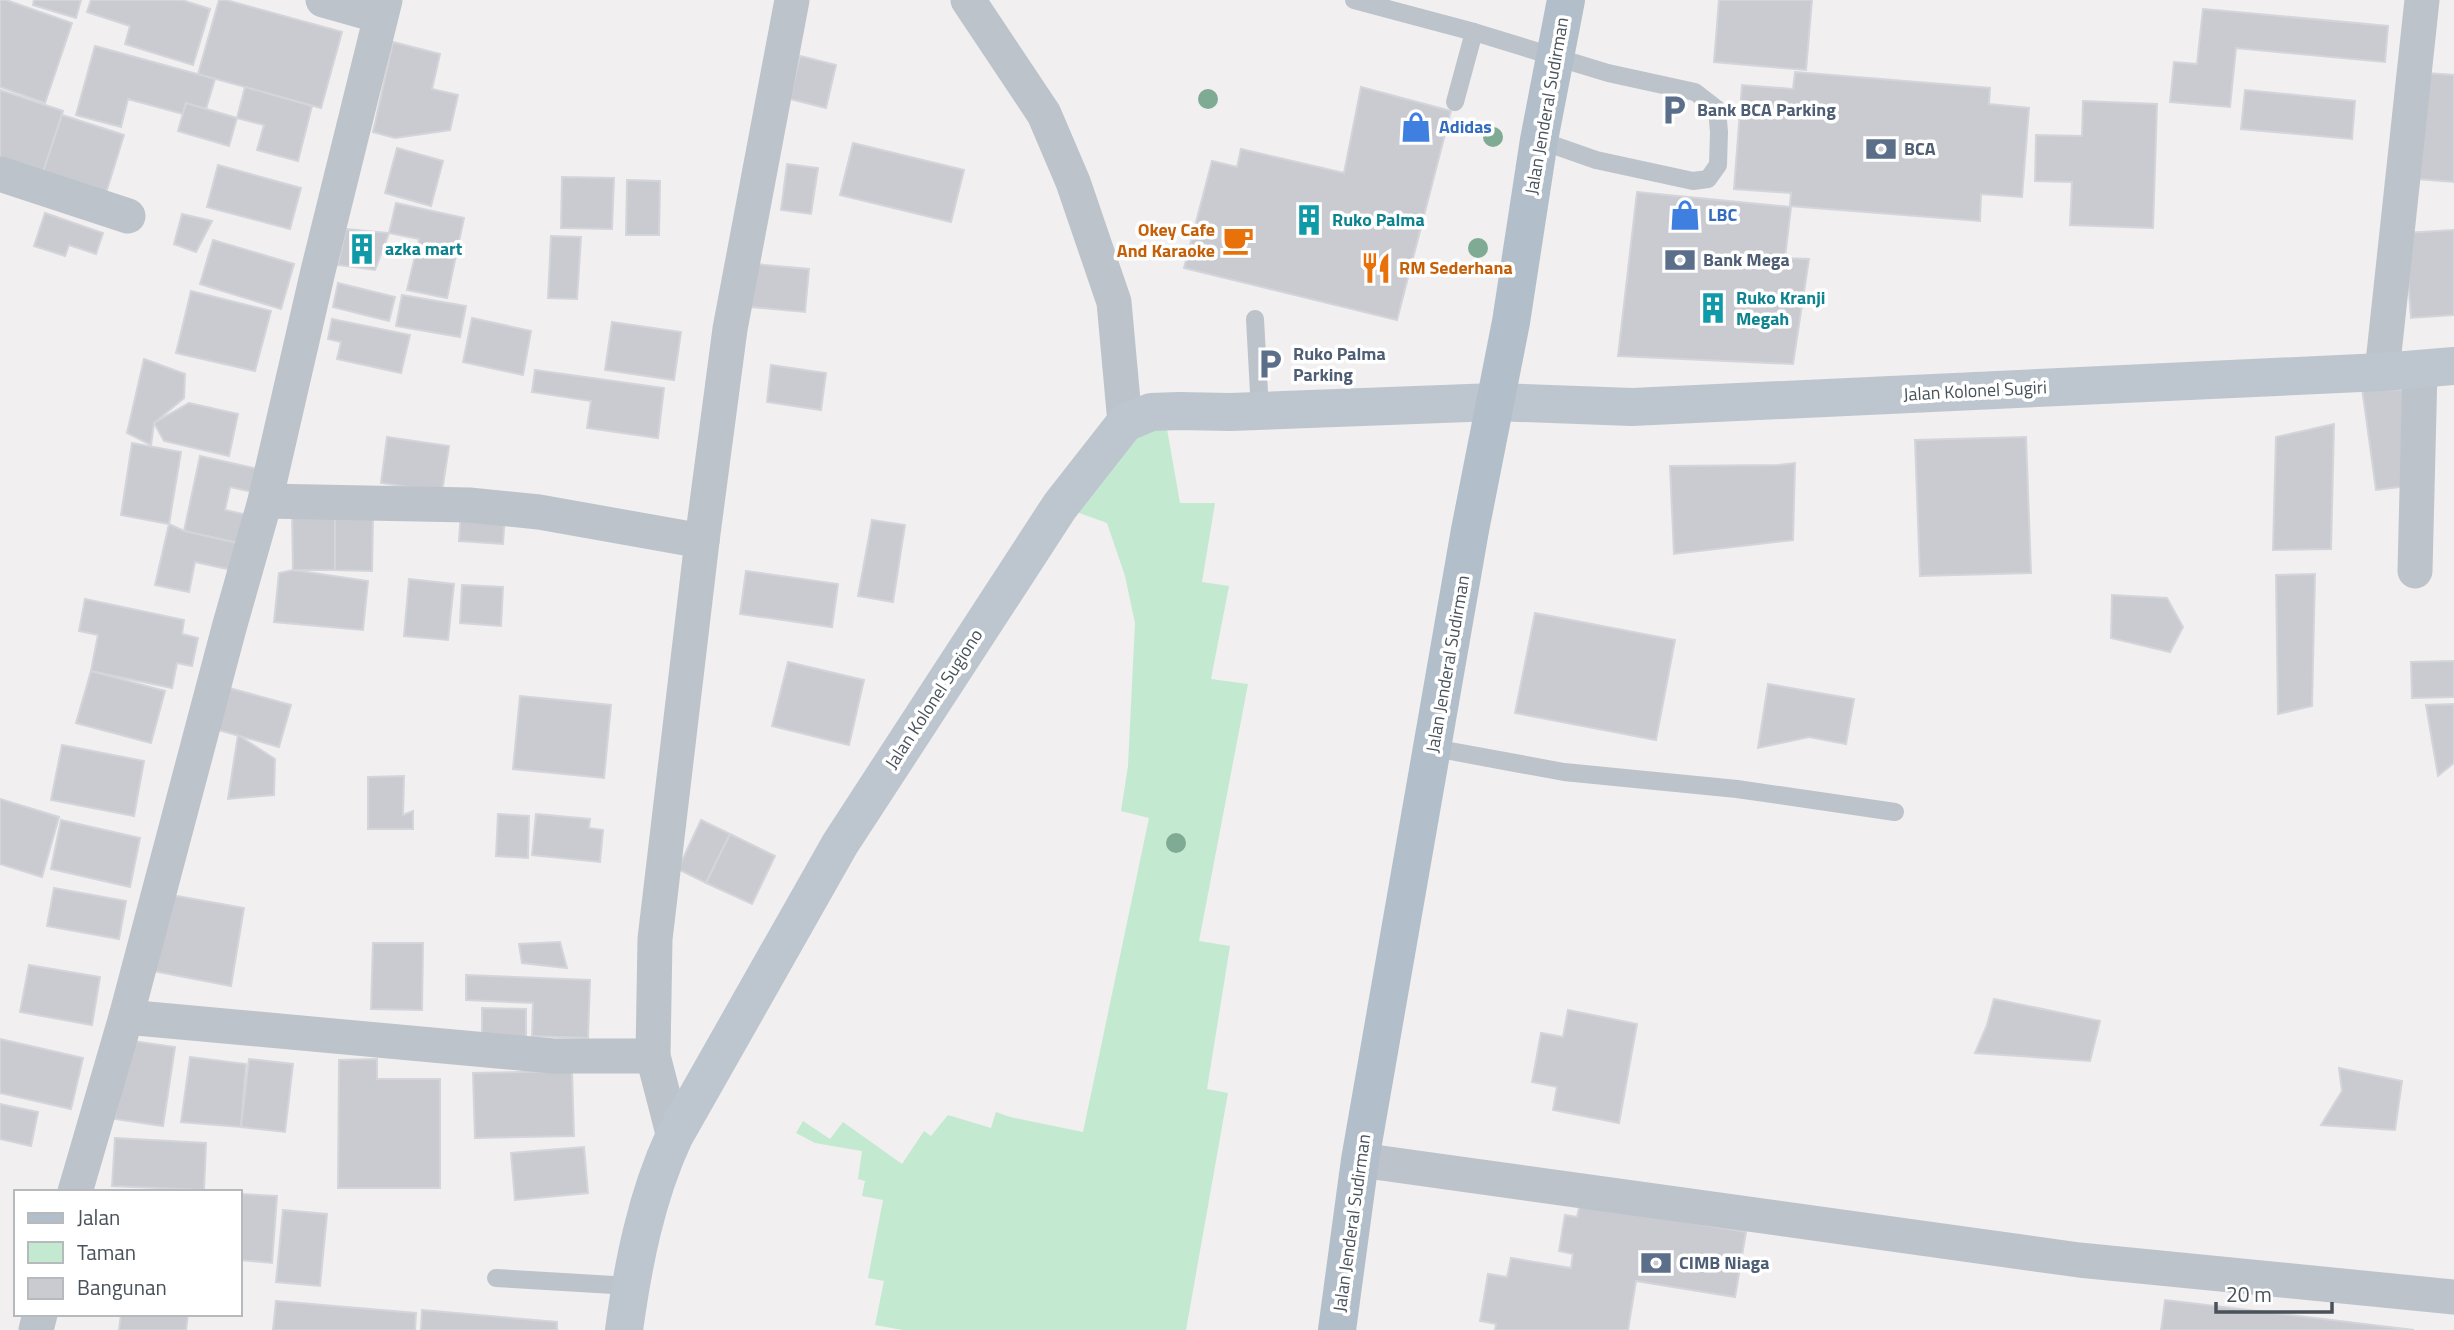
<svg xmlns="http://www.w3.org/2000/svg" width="2454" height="1330" font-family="'Titillium Web',sans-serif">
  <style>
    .green { fill: #c3e9d1 }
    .building { fill: #c9cbd1; stroke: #d4d5da; stroke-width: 2 }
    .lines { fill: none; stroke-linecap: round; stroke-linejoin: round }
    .lane { stroke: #bcc3ca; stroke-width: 18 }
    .street { stroke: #bcc3ca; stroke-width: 35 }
    .secondary { stroke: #bdc6ce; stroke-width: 38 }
    .primary { stroke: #b2bfca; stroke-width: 38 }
    .tree { fill: #7fab94 }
    .labels { text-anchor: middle; stroke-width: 7; stroke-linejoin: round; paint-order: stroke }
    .street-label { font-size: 18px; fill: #49525a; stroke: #fff }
    .service-label { font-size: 18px; font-weight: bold; fill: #4e5e75; stroke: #fff; text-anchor: start }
    .shop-label { font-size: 18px; font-weight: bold; fill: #366cbe; stroke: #fff; text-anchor: start }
    .culture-label { font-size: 18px; font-weight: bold; fill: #0d838f; stroke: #fff; text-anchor: start }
    .food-label { font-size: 18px; font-weight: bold; fill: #c56008; stroke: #fff; text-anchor: end }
  </style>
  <rect width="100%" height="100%" fill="#f1efef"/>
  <polygon class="green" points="1125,423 1167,429 1180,503 1215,503 1202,582 1229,586 1211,679 1248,684 1199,941 1230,946 1207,1089 1228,1093 1186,1330 903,1330 875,1325 884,1281 868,1278 883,1200 862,1196 865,1181 858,1179 862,1151 815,1143 796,1133 803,1121 830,1139 843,1122 902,1164 924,1131 931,1136 948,1115 991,1128 996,1112 1010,1117 1083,1132 1149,818 1121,811 1128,766 1135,623 1125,576 1107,523 1060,506"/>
  <g class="building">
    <polygon points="0,0 6,0 72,23 45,103 0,87"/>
    <polygon points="34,0 81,0 76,18 33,5"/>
    <polygon points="91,0 182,0 210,9 193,65 125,44 130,26 87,12"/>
    <polygon points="219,0 226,0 342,32 321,108 198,74"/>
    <polygon points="1719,0 1812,0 1806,70 1714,62"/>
    <polygon points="2203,9 2388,26 2385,62 2236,48 2230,107 2170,102 2174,62 2197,64"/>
    <polygon points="393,42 440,54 432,89 458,95 450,130 395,138 373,132"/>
    <polygon points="95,46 215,79 206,109 186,103 183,114 128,99 121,127 76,115"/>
    <polygon points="800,56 836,65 826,108 790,99"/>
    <polygon points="1795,72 1990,88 1989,104 2029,108 2022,197 1981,194 1980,221 1790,206 1791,193 1734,189 1742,85 1793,89"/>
    <polygon points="2427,73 2454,75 2454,182 2418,179"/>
    <polygon points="245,87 312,106 298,161 257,150 264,125 237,118"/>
    <polygon points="1361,87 1451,111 1397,320 1184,268 1212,161 1237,167 1241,149 1344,173"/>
    <polygon points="0,90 63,111 43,172 0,157"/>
    <polygon points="2245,90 2355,101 2352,139 2241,129"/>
    <polygon points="2083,101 2157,104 2153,228 2070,225 2072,182 2035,181 2036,135 2082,136"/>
    <polygon points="186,103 237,118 229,146 178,131"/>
    <polygon points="62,115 124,135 106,193 43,172"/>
    <polygon points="853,143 964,170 951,222 840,195"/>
    <polygon points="397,148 443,161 431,206 385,193"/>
    <polygon points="787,164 818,168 811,214 781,210"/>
    <polygon points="218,165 301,188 290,229 207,207"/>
    <polygon points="562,177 614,178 612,229 561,228"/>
    <polygon points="627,180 660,181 659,235 626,235"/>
    <polygon points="1637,192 1791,207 1785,258 1809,259 1793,364 1618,356"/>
    <polygon points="396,203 464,218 447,298 407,290 419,239 389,233"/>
    <polygon points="45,213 103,233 96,254 69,245 65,256 34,246"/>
    <polygon points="182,214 212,221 196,252 174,244"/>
    <polygon points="346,229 389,233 375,270 338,265"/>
    <polygon points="2454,230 2454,315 2411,318 2405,233"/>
    <polygon points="551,236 581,237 577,299 548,298"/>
    <polygon points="213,240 294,264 281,309 200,284"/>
    <polygon points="755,264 809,269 805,312 751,307"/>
    <polygon points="338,283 395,297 389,321 333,307"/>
    <polygon points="191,291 271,311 255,371 176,353"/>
    <polygon points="402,295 466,306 460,337 396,326"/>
    <polygon points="472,318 531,331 523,375 463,362"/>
    <polygon points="332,319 410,335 401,373 337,359 341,342 328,339"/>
    <polygon points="612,322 681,332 674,380 605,370"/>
    <polygon points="144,359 185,374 184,398 154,423 151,445 127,433"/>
    <polygon points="771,365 826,373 821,410 767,402"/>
    <polygon points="535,370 664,388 658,438 587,428 591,401 532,392"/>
    <polygon points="2362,388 2406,390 2407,486 2376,490"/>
    <polygon points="189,403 238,414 229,456 164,441 154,423"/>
    <polygon points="2334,424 2331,549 2273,550 2276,437"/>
    <polygon points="387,437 449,446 442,492 381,483"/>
    <polygon points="2026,437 2031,573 1920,576 1915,440"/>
    <polygon points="132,443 181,452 169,524 121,515"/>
    <polygon points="200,456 258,469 253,492 230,487 225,510 248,515 242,544 184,531"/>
    <polygon points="1795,463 1793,540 1674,554 1670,466 1777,465"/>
    <polygon points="461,511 505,514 503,544 459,541"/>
    <polygon points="292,513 335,513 335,570 293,570"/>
    <polygon points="335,513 373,514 372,571 335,570"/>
    <polygon points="872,520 905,525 893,602 858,596"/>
    <polygon points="169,524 184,531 242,544 232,570 195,562 189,592 155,585"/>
    <polygon points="293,570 368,581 363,630 274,622 279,573"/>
    <polygon points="746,571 838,584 832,627 740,614"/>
    <polygon points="2315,574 2312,706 2278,714 2276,575"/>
    <polygon points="409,579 454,584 448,640 404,636"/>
    <polygon points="462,585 503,587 501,626 460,623"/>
    <polygon points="2112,595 2167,598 2183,627 2170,652 2111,638"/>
    <polygon points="85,599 184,620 182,634 198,638 192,666 177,663 172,688 91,671 98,635 79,631"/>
    <polygon points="1535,613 1675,640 1656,740 1515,713"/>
    <polygon points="2454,661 2454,697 2412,698 2411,662"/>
    <polygon points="788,662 864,680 849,745 772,726"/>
    <polygon points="91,671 165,691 151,743 76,723"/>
    <polygon points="1768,684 1854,699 1846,744 1809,737 1758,748"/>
    <polygon points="222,686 291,705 279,747 211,728"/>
    <polygon points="520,696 611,705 604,778 513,769"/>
    <polygon points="2454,704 2454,763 2438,776 2426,705"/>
    <polygon points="238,735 275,759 274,795 228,799"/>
    <polygon points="62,745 144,761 134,816 51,800"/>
    <polygon points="404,776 403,815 413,811 413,829 368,829 368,777"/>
    <polygon points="0,799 59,817 42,877 0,864"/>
    <polygon points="498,814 529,816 528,858 496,856"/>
    <polygon points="536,814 590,819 589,828 603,830 600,862 532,855"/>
    <polygon points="61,820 140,838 130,887 51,869"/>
    <polygon points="701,820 730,834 706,883 678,869"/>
    <polygon points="730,834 775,856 752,904 706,883"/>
    <polygon points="54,888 126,901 119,939 47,926"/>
    <polygon points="166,894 244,908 231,986 153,971"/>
    <polygon points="560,942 567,968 522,963 519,944"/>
    <polygon points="373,943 423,943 422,1010 371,1009"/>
    <polygon points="29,965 100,977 92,1025 20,1012"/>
    <polygon points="466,975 590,980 588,1038 532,1036 533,1003 466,1000"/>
    <polygon points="1994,999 2100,1021 2090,1061 1975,1053 1987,1025"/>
    <polygon points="482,1008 526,1009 526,1037 482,1037"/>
    <polygon points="1568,1010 1637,1024 1619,1123 1553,1110 1557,1087 1532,1082 1541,1033 1563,1037"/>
    <polygon points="0,1039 83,1058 71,1109 0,1093"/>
    <polygon points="126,1040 175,1047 163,1126 115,1119"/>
    <polygon points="190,1057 246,1064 241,1127 181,1122"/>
    <polygon points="249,1059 293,1064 285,1132 241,1127"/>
    <polygon points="377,1059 377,1079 440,1079 440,1188 338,1188 339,1060"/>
    <polygon points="2339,1068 2402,1081 2395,1130 2321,1125 2342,1091"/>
    <polygon points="572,1071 574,1136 475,1138 473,1073"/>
    <polygon points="0,1104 38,1112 31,1146 0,1139"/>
    <polygon points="115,1138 206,1143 204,1190 112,1186"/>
    <polygon points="584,1147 588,1193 515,1200 511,1153"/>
    <polygon points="240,1194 277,1196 272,1263 240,1260"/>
    <polygon points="1580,1204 1746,1232 1735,1297 1636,1281 1628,1330 1495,1330 1496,1324 1480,1321 1488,1274 1507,1277 1511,1258 1571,1268 1573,1254 1559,1251 1565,1215 1577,1217"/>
    <polygon points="283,1210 327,1214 320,1286 276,1282"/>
    <polygon points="2165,1300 2414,1330 2161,1330"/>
    <polygon points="276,1301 416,1313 415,1330 273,1330"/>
    <polygon points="422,1310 557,1322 557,1330 421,1330"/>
    <polygon points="121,1314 188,1314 186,1330 119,1330"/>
  </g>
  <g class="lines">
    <g class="lane">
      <polyline points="1354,0 1474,32 1608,73 1695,92 1717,109 1719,132 1718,165 1708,179 1693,181 1596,160 1539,140"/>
      <polyline points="1455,102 1474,32"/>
      <polyline points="1255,319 1260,411"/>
      <polyline points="1434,748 1564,772 1737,789 1895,812"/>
      <polyline points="496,1278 630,1286"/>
    </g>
    <g class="street">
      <polyline points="323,0 380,16"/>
      <polyline points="968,0 1044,114 1073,182 1114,302 1125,423"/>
      <polyline points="0,174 128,216"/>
      <polyline points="2382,372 2422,0"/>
      <polyline points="265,501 469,505 539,512 702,541"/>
      <polyline points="2415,571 2420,369"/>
      <polyline points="126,1017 553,1056 653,1056"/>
      <polyline points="674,1137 653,1056 655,939 702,541 730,329 792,0"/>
      <polyline points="1360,1160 2079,1260 2454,1297"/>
      <polyline points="75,1192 126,1017 229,628 265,501 318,271 385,0"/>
      <polyline points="36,1330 40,1314"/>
    </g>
    <path class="secondary" d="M624 1330C633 1265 646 1197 674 1137L840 844 1060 506 1125 423 1151 412 1179 411 1230 412 1495 402 1632 407 2382 372 2454 366"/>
    <polyline class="primary" points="1337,1330 1360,1160 1470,530 1511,322 1539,140 1566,0"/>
  </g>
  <g class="tree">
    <circle cx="1208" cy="99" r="10"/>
    <circle cx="1493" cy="137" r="10"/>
    <circle cx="1478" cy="248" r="10"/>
    <circle cx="1176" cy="843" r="10"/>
  </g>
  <defs>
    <symbol id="parking-bare" viewBox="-9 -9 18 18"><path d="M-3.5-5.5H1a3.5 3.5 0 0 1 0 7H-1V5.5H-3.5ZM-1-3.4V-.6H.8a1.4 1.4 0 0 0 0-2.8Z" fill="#5c6f8a" stroke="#fff" stroke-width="2.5" paint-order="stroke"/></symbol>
    <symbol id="shop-bare" viewBox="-9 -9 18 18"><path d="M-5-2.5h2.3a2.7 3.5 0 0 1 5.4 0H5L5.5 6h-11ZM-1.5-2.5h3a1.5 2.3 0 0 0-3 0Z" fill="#3f7fe0" stroke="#fff" stroke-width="2.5" paint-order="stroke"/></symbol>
    <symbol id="bank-bare" viewBox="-9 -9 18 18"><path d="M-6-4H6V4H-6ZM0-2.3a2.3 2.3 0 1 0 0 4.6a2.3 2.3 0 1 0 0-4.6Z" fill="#5c6f8a" stroke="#fff" stroke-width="2.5" paint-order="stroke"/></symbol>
    <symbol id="building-bare" viewBox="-9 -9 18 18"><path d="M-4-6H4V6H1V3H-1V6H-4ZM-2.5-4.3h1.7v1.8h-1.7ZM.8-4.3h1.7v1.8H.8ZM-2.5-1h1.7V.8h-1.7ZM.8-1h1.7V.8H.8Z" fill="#0f9aa8" stroke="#fff" stroke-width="2.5" paint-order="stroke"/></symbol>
    <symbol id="cafe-bare" viewBox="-9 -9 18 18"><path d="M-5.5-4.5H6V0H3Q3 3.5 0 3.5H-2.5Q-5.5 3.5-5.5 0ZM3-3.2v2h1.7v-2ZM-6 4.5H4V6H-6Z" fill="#e8710a" stroke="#fff" stroke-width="2.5" paint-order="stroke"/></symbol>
    <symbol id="restaurant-bare" viewBox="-9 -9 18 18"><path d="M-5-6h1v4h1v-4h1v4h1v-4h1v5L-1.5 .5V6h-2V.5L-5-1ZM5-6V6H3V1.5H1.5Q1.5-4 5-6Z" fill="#e8710a" stroke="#fff" stroke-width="2.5" paint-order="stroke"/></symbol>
  </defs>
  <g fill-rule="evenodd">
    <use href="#parking-bare" x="1652" y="88" width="44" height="44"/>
    <use href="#shop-bare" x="1394" y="105" width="44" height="44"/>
    <use href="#bank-bare" x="1859" y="127" width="44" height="44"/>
    <use href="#shop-bare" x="1663" y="193" width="44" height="44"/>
    <use href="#building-bare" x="1287" y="198" width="44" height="44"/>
    <use href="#cafe-bare" x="1216" y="218" width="44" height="44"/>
    <use href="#building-bare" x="340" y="227" width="44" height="44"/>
    <use href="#bank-bare" x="1658" y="238" width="44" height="44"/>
    <use href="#restaurant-bare" x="1354" y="246" width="44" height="44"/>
    <use href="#building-bare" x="1691" y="286" width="44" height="44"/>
    <use href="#parking-bare" x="1248" y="342" width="44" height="44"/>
    <use href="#bank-bare" x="1634" y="1241" width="44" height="44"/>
  </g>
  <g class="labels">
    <g class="street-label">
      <text transform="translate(1547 106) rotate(-80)" y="6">Jalan Jenderal Sudirman</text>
      <text transform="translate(1975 391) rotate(-3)" y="6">Jalan Kolonel Sugiri</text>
      <text transform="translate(1448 664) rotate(-80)" y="6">Jalan Jenderal Sudirman</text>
      <text transform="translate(934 699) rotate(-57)" y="6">Jalan Kolonel Sugiono</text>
      <text transform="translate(1352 1223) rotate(-82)" y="6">Jalan Jenderal Sudirman</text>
    </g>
    <g class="service-label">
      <text x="1697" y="116">Bank BCA Parking</text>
      <text x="1904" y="155">BCA</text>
      <text x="1703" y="266">Bank Mega</text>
      <text x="1293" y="360">Ruko Palma<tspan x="1293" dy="21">Parking</tspan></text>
      <text x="1679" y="1269">CIMB Niaga</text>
    </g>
    <g class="shop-label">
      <text x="1439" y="133">Adidas</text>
      <text x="1708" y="221">LBC</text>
    </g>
    <g class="culture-label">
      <text x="1332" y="226">Ruko Palma</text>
      <text x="385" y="255">azka mart</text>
      <text x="1736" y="304">Ruko Kranji<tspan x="1736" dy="21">Megah</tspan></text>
    </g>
    <g class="food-label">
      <text x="1215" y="236">Okey Cafe<tspan x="1215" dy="21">And Karaoke</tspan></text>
      <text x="1399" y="274" text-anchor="start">RM Sederhana</text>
    </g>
  </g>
  <rect x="14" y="1190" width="228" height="126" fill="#ffffff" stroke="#b6babd" stroke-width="2"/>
  <rect x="28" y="1213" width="35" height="10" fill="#b2bfca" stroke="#b6babd" stroke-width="2"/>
  <text x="77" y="1225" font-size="21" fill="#49525a">Jalan</text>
  <rect x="28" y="1242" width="35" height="21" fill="#c3e9d1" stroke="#b6babd" stroke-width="2"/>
  <text x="77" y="1260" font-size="21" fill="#49525a">Taman</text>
  <rect x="28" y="1278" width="35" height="21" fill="#c9cbd1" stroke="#b6babd" stroke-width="2"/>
  <text x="77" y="1295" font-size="21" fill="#49525a">Bangunan</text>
  <path d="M2216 1302v10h116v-10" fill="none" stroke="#49525a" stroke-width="3.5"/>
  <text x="2226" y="1302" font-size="21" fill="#49525a" stroke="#ffffff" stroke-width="5" paint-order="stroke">20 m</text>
</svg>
